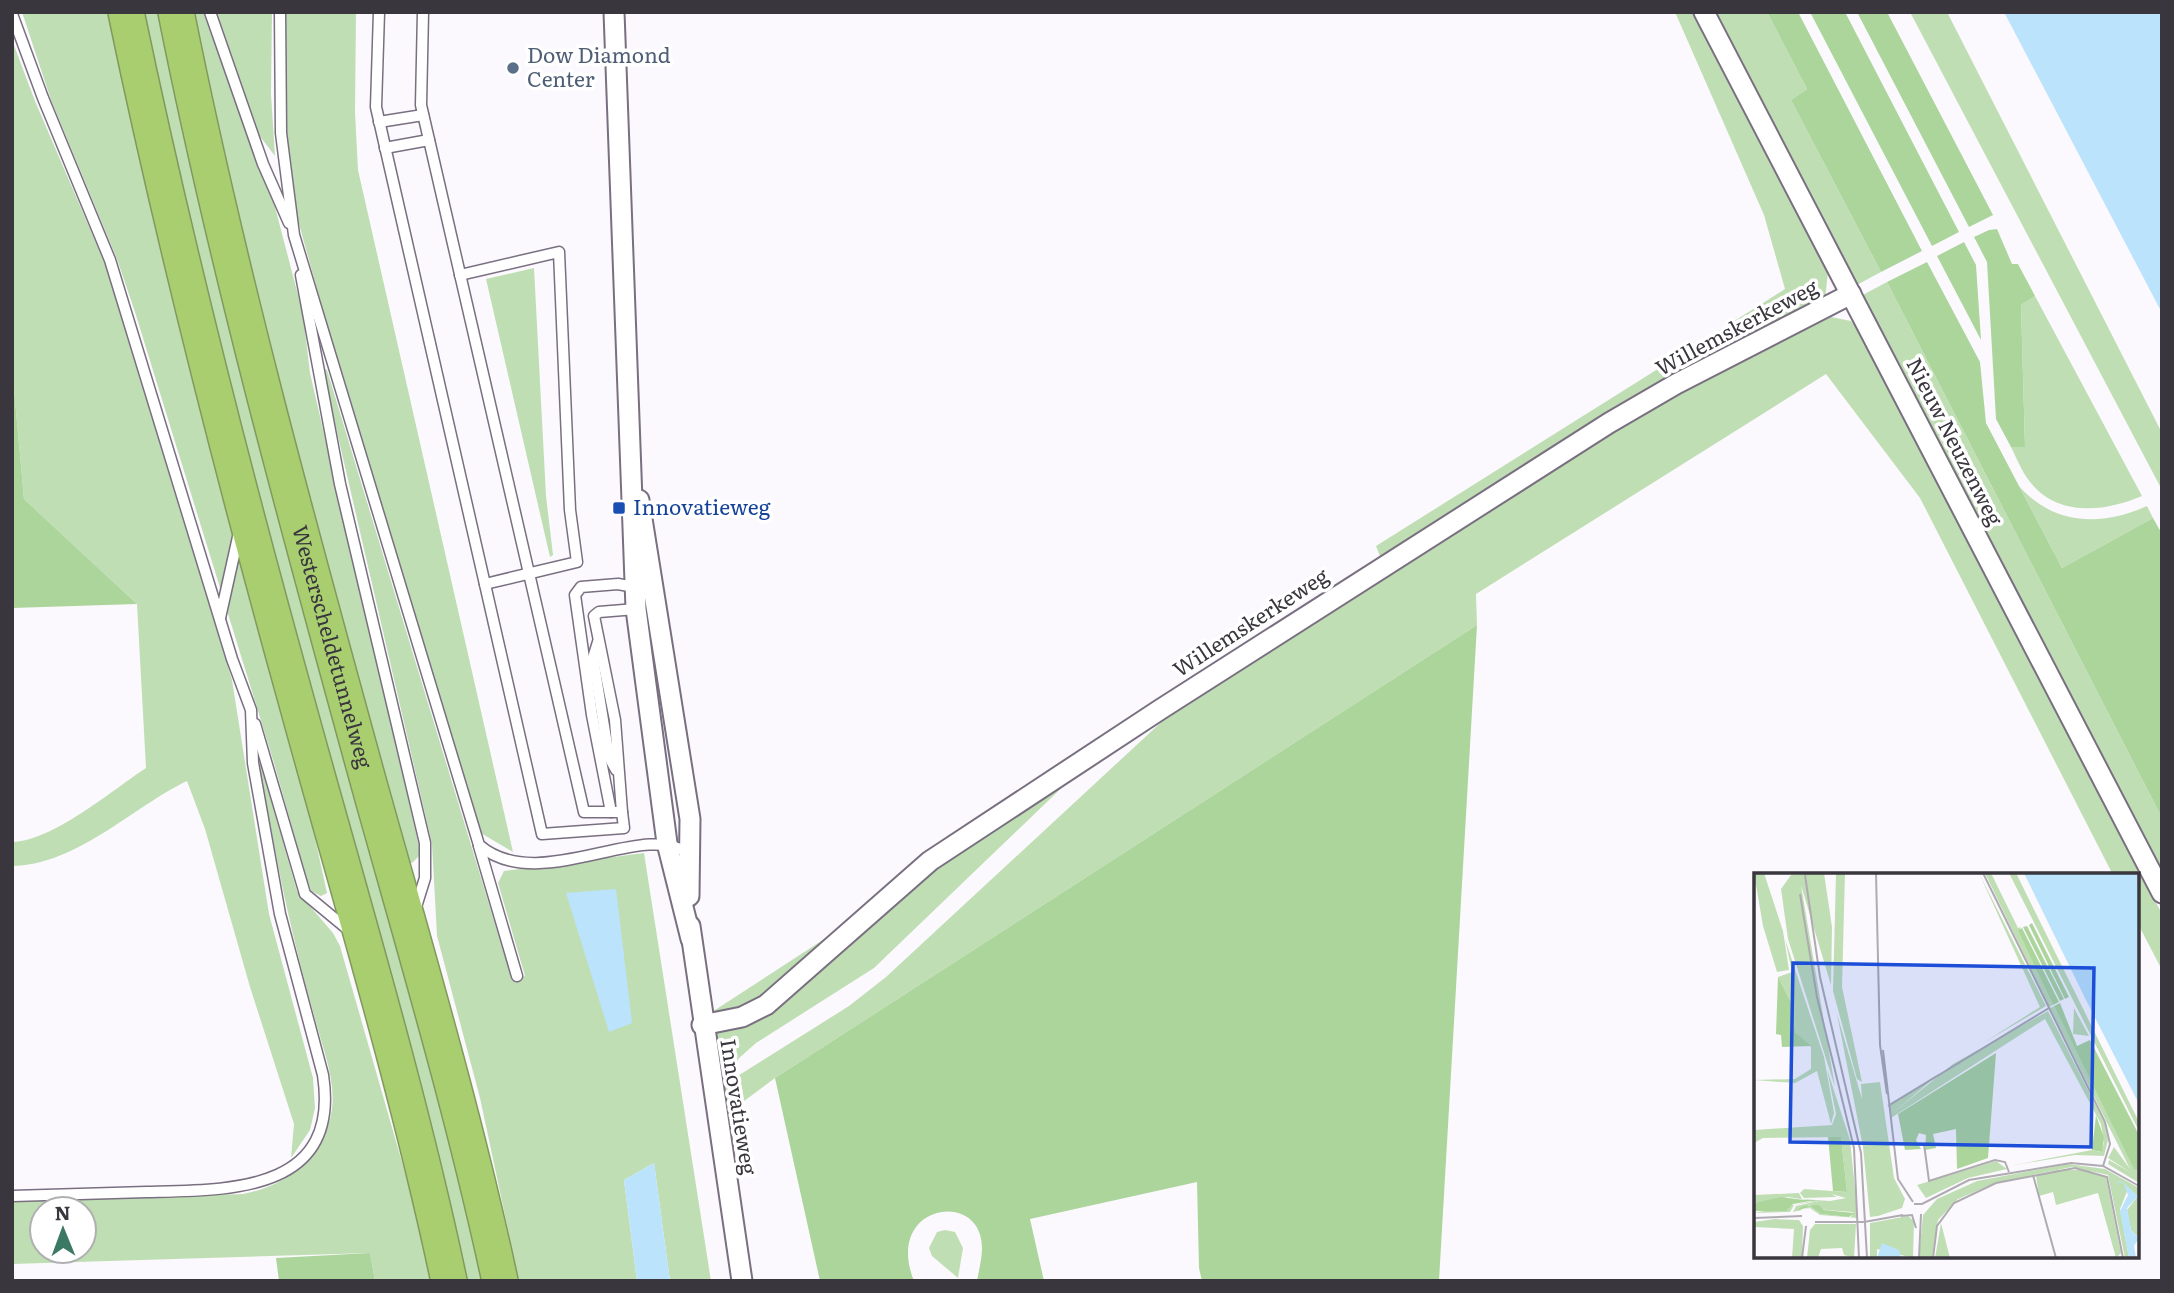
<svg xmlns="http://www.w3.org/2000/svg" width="2174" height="1293" font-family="Literata,serif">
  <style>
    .green { fill: #c0deb4; fill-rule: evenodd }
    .forest { fill: #acd59c }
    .water { fill: #bbe3fb }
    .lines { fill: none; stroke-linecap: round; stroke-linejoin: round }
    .lane-casing { stroke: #796f81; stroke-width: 13 }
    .street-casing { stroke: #796f81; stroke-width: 23 }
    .highway-casing { stroke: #82995e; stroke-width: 38 }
    .lane { stroke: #fff; stroke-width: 10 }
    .street { stroke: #fff; stroke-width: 19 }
    .highway { stroke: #a8ce70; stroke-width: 35 }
    .service-dot { fill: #5c6f8a; stroke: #fff; stroke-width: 2.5 }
    .transit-dot { fill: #1a4fb4; stroke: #fff; stroke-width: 2.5 }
    .labels { text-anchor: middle; stroke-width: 7; stroke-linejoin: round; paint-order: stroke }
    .service-label { font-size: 21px; fill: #4e5e75; stroke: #fff; text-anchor: start }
    .street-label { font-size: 21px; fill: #3a363e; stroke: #fff }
    .transit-label { font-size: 21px; fill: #164399; stroke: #fff; text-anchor: start }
    .inset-road { fill: none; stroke: #aeabb1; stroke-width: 2 }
    .view { fill: #1d4ed8; fill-opacity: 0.15; stroke: #1d4ed8; stroke-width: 3.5 }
    .inset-edge { fill: none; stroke: #3a363e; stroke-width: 3.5 }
  </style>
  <rect width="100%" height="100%" fill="#fcf9fe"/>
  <g class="green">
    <polygon points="22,12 112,12 295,747 327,893 321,896 311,891 305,874 274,763 135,312 117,259 51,100"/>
    <polygon points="136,12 161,12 486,1281 458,1281 318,742"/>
    <polygon points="189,12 203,12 270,188 303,314 310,373 419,846 419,856 412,863 408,862 371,769"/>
    <polygon points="215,12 272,12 271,94 275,156 259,135"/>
    <polygon points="284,12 356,12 355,112 358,170 513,852 479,832 334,351 293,202 283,93"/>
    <polygon points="1675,12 1693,12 1828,272 1825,299 1381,559 1376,546 1785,289 1764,215"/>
    <polygon points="1711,12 1767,12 1807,89 1791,100 1881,272 1853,287"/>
    <polygon points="1910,12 1947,12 2162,433 2162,490"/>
    <path d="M12 40 35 101 105 264 232 680 269 914 313 1078 315 1108 310 1130 291 1158 294 1124 250 987 205 829 187 781C131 808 77 865 12 866V842C53 841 111 791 146 768L137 604 24 499 12 366Z"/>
    <polygon points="534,268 546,496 553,555 550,557 486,279"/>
    <polygon points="1887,282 2162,818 2162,873 1859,297"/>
    <path d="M2035 296 2142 496C2105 512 2058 517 2030 482 2022 472 2017 459 2011 447L2025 446 2021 305Z"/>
    <polygon points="1831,317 1851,321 1858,330 2162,914 2162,970 2137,922 2137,875 2113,875 1920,498 1826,374 1476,594 1477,625 775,1078 728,1113 721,1087 712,1012 1073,777 874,968 756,1043 738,1059 736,1077 849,1006 886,977 1169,715 1621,423"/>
    <polygon points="322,367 327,370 512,980 525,976 498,883 504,871 644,853 711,1281 670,1281 654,1163 624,1180 637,1281 519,1281 480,1098 437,936 432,844"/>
    <path d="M2019 486C2053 525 2101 527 2147 506L2153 518 2062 568Z"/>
    <path d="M260 762 297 891 333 933 340 946 436 1281H375L370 1253 12 1264V1202L243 1194C289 1185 325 1157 332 1109 336 1078 321 1044 314 1015 296 952 282 889 270 824 267 805 259 780 260 762ZM42 1209H84V1251H42Z"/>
    <polygon points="945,1230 955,1232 963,1248 958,1278 932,1256 929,1248 937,1232"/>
  </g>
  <g class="forest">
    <polygon points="1767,12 1798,12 1922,251 1881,272 1791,100 1807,89"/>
    <polygon points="1810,12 1845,12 1959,232 1932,246"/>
    <polygon points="1857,12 1887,12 1993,215 1969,227"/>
    <polygon points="1997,229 2012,264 2018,264 2035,296 2021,305 2025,447 2011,447 1996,419 1987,262 1974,237 1989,230"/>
    <polygon points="1964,242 1976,265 1981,340 1937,256"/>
    <polygon points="1927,262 1980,362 1986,423 2062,568 2153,518 2162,534 2162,818 1887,282"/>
    <polygon points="12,366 24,499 137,604 12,608"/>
    <path d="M1477 625 1439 1281H1202L1199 1268 1197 1182 1030 1219 1044 1281H977C979 1270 982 1258 982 1248 982 1188 883 1204 914 1281H820L775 1078Z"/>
    <polygon points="370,1253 375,1281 279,1281 276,1258"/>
  </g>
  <g class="water">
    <polygon points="2004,12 2162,12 2162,313"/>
    <polygon points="616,889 632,1023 609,1032 566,893"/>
    <polygon points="654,1163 670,1281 637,1281 624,1180"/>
  </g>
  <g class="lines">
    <defs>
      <g id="lane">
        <polyline points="210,12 263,164 289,223"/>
        <path d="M280 12 281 133 294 235 479 845C538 896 642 820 688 853"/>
        <polyline points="379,12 376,107 542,834 624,828 622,812 584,812 421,105 423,12"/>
        <path d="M12 14 43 98 110 260 232 659 251 710 253 763 280 914 323 1075C341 1193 229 1190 147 1192 102 1193 57 1195 12 1196"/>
        <polyline points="379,122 423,115"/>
        <polyline points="385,148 429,140"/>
        <polyline points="301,275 340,484 425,843 425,878 415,910"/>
        <polyline points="460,275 559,252 570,510 577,562 485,584"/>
        <polyline points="220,618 238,537"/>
        <polyline points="598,642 593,658 609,757 616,770"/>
        <polyline points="255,724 305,894 351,932"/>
        <polyline points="611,812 592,715 575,595 581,587 618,584 634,587"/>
        <polyline points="622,812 615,720 594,616 599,612 636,609"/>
        <polyline points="479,846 517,976"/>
      </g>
      <g id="street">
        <polyline points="614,12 636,609 667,843 691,939"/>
        <polyline points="1704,12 2162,893"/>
        <polyline points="639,500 690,819 689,896"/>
        <polyline points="690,926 742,1281"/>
        <polyline points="702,1025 742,1017 766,1005 930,861 1161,709 1609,423 1676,384 1851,294"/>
      </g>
      <g id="highway">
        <path d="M126 12C174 242 232 469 295 696 348 890 407 1083 449 1281"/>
        <path id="s1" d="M176 12C228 272 299 529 369 784 415 949 464 1113 500 1281"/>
      </g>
    </defs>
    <use href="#lane" class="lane-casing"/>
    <use href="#street" class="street-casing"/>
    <use href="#highway" class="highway-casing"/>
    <use href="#lane" class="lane"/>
    <use href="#street" class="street"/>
    <use href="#highway" class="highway"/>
  </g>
  <circle class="service-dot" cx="513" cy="68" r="7"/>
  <rect class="transit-dot" x="612" y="501" width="14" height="14" rx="3.5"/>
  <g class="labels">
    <g class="service-label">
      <text x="527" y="63">Dow Diamond<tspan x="527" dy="24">Center</tspan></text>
    </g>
    <g class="street-label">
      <text transform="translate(1737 328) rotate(-28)" y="7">Willemskerkeweg</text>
      <text transform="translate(1954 442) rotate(63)" y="7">Nieuw Neuzenweg</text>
      <text transform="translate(1251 623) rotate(-33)" y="7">Willemskerkeweg</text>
      <text dy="7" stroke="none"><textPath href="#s1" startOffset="654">Westerscheldetunnelweg</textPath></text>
      <text transform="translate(738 1107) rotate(81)" y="7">Innovatieweg</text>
    </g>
    <g class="transit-label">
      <text x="633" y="515">Innovatieweg</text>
    </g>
  </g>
  <g transform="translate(1754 873)">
    <rect width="385" height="385" fill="#fcf9fe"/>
    <path d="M0 0H10L29 58 35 97 23 99 9 53ZM70 0 78 54 77 112 47 12 81 214 34 66 27 16 37 2ZM82 0H91L88 114 108 209 103 206 79 118ZM225 0 292 133 229 170 286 134ZM231 0H237L264 55 267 54 265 57 299 132 295 134ZM255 0H262L385 249V258ZM31 66 70 184 80 240 77 251 63 198 41 210 0 207 41 206 57 196V174L41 159 39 133 24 104 38 99ZM300 133 380 295 385 297V310L354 291 355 287 376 299 354 285 360 274 376 296 296 135ZM320 135 335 163 319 161ZM294 138 351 251 354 267 350 283 321 282 255 293 338 277 347 279 350 270 347 251 291 146 137 245 135 231 186 200 139 240 199 191ZM83 141 108 226 107 211 126 209 140 305 151 326 148 335 124 343 116 344 109 274ZM73 196 96 267 104 345 66 342 56 335 39 339 42 333 65 328 40 332 36 339 0 340 59 328 34 324 0 330V322L45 320 48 326 76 328 92 325 77 321 83 324 50 325 46 320 50 316 93 319 87 264 9 265 0 270V257L78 252 82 241ZM55 332 72 337 99 339 97 344 67 341 57 334 45 338ZM242 288 253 296 214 305 172 325 163 312ZM314 291 351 296 385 315V365L377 357 373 337 384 323 374 316 366 336 375 385H371L354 302 318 294 241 310 204 326 184 347 178 385H165L169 342 183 326 223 308ZM304 297H333L352 304 367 380 362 385 344 320 302 332 299 319 285 323 282 302ZM154 343 160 348 159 385 123 376V385H116V350ZM21 346 45 347 49 353 48 385H38L40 356 0 354V349ZM187 350 196 385H181ZM61 351H102L100 385 90 382 88 375 67 376 64 385H53L56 357Z" fill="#c0deb4" fill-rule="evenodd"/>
    <path d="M278 50 315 124 311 126 275 52ZM273 53 310 126 306 128 269 54ZM268 55 305 129 299 132 264 57ZM24 104 39 133 41 159 57 173 28 174 27 162 22 161ZM306 130 323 173 336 167 385 262V297L380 296 300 133ZM242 180 234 285 203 296 202 256 179 261 182 275 171 277 172 262 165 260 162 267 167 276 151 277 144 241ZM342 242 350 265 348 279 338 277ZM74 264H87L93 319 79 318ZM27 324 50 327H62L39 331 32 338H0V330ZM65 332 70 337 100 340 95 344 67 341 57 334 43 337 49 333Z" fill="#acd59c"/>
    <path d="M270 0H385V231L331 125ZM362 308H365L370 310 384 323 373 335 377 357 385 365 380 373 382 385H375L366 338 374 322 370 311ZM128 370 145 377 147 385H123Z" fill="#bbe3fb"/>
    <path class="inset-road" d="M122 0 126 172 133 221M229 0 351 249 356 271 349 293M51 2 66 104 107 280 113 385M46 21 63 124 100 275 105 385M129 177 144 306 159 329M134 233 295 135M170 271 175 308 241 287 251 289 255 299M279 302 302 385M160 331H168L215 307 317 290 349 293 385 313M147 343 158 342 162 355M0 345 48 343M61 349H110L149 342M48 385 52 353M165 385 167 341M179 385 183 353 200 330 242 310 321 295 353 304 369 385"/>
    <path class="view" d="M39 90 340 95 337 274 36 269Z"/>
    <rect width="385" height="385" class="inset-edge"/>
  </g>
  <rect width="2174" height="1293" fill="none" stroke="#3a363e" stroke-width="28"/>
  <g transform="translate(63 1230) rotate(359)"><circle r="33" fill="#ffffff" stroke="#b0afb2" stroke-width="2"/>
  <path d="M0-5L12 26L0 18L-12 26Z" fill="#3b7965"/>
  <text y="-10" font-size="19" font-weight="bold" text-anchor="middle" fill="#3a363e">N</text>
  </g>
</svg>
